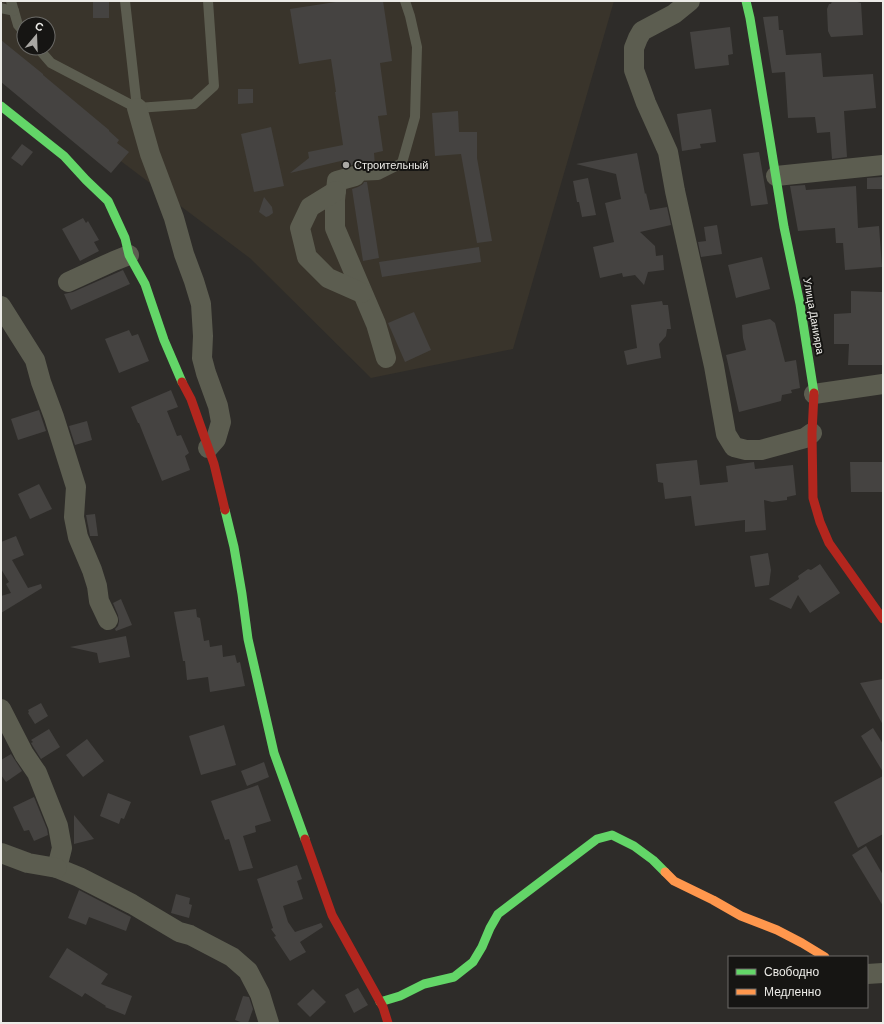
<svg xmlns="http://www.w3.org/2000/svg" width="884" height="1024" font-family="Barlow,sans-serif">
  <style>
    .built { fill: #39342b; fill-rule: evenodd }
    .building { fill: #454341 }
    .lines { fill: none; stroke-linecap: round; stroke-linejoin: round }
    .lane { stroke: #5c5d50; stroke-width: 10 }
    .street { stroke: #5c5d50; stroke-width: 20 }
    .fast { stroke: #63d668; stroke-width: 9 }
    .slow { stroke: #ff974d; stroke-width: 9 }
    .jam { stroke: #b3261e; stroke-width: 9 }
    .poi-dot { fill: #aaa8a4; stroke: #161513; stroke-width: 1.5 }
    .labels { text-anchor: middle; stroke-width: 4; stroke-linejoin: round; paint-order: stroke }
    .poi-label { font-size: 11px; fill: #ecebe7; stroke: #161513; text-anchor: start }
    .street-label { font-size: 11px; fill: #ecebe7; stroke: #161513 }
  </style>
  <rect width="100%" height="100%" fill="#2e2c29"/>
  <path class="built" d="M1 1H614L513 349 371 378 251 259 1 71ZM24 24H48V48H24Z"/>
  <g class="building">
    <rect x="93" y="1" width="16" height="17"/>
    <polygon points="342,1 383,1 392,61 380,63 387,115 378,116 383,151 374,153 375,165 364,167 365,169 357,165 352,165 346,166 345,160 290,173 309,158 308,152 343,145 335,92 336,92 331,59 299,64 290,9"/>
    <polygon points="832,1 854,1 861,3 863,35 831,37 828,31 827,9 829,4 831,4"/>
    <polygon points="778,16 779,30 783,30 786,55 821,53 823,77 873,74 876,108 844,111 847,157 832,159 830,132 817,133 815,117 788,118 785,72 772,73 763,17"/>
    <polygon points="730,27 733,54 728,55 729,65 695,69 690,32"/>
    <polygon points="1,40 43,74 43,75 109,130 109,131 119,140 117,143 129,152 111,173 1,82"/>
    <polygon points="238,89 253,89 253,103 238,104"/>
    <polygon points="711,109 716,142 700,144 701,148 682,151 677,114"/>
    <polygon points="458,111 459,132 477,132 477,158 492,241 477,243 461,154 435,156 432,113"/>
    <polygon points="271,127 284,186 254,192 241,134"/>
    <polygon points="22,144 33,152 22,166 11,158"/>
    <polygon points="759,152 768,204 751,206 743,154"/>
    <polygon points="637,153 645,194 646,193 650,210 667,207 671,225 640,232 655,246 656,256 663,255 664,270 648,272 644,285 635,275 623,277 622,273 600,278 593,247 614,242 605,203 621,199 616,174 576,164"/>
    <polygon points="882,177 882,189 867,189 867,178"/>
    <polygon points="588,178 596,215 582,217 579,202 577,202 573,181"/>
    <polygon points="364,182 367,182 379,258 363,261 352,189 358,187 363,184"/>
    <polygon points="805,185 806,190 856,186 858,228 879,226 882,267 845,270 843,243 836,243 835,228 798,231 790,186"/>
    <polygon points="264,197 272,207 273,213 269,216 266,217 259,212"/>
    <polygon points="83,218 86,223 88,221 99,240 94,242 99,251 80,261 62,229"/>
    <polygon points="717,225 722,254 701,257 698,242 706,241 704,227"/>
    <polygon points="479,247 481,262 382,277 379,262"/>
    <polygon points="762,257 770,289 736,298 728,265"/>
    <polygon points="123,270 130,284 71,310 64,294 73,292"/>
    <polygon points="851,291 882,292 882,365 848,365 849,344 834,344 834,314 851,313"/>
    <polygon points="662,301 663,305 668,305 671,329 667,329 666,336 659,344 661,358 627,365 624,351 637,348 631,305"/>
    <polygon points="414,312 431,350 405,362 388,323"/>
    <polygon points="770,319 775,323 785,362 796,360 800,388 791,390 792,393 782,395 781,401 739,412 726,355 746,350 743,338 742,325"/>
    <polygon points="129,330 132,336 138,334 149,361 119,373 105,339"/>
    <polygon points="171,390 178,407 167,411 177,436 181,435 189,453 185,456 190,470 162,481 139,423 138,423 131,407"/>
    <polygon points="39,410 46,431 18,440 11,419"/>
    <polygon points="87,421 92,440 75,445 69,426"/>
    <polygon points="697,460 700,485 728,482 726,466 754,462 755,469 793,465 796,495 787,497 787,500 772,502 764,500 766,530 745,532 745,520 695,526 691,496 665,499 663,483 658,482 656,464"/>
    <polygon points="850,462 882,462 882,492 851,492"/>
    <polygon points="39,484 52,509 30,519 18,494"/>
    <polygon points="95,514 98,536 90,536 86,515"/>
    <polygon points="16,536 24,555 12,560 28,588 41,584 42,588 1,613 1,596 11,593 6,584 9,582 1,569 1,542"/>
    <polygon points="768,553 771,570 769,585 755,587 750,556"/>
    <polygon points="820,564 840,593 810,613 798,595 791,609 769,599 799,579 798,576 808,569 811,570"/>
    <polygon points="121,599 132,625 116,631 115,629 118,626 119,621 118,615 113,603"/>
    <polygon points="196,609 197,617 200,618 204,641 209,640 210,647 222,645 223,657 235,655 237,663 240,662 245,686 210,692 208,677 187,680 185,661 183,661 174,612"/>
    <polygon points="126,636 130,657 99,663 97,653 70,647"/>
    <polygon points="883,679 883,725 860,683"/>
    <polygon points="41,703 48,716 35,724 28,713 29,712 28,710"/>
    <polygon points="224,725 236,765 201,775 189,736"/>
    <polygon points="873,728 883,744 883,772 861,736"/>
    <polygon points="49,729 60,747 41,759 34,748 31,743 33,742 31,740"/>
    <polygon points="87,739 104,761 83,777 66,755"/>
    <polygon points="11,754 22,771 6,782 1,775 1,760"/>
    <polygon points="264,762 269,777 247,786 241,771"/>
    <polygon points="883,776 883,834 858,848 834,802"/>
    <polygon points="258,785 271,821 255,826 256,832 243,836 253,868 239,871 229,839 225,840 211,801"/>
    <polygon points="108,793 131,802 124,819 121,818 119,824 100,816"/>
    <polygon points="34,797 47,829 48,835 34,841 29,830 24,831 13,807"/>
    <polygon points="74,815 94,839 74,844"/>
    <polygon points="866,846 883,875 883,906 852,855"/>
    <polygon points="297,865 302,879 297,881 303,899 283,906 288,922 295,932 321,923 323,927 300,942 306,952 290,961 274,937 276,936 271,929 273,928 257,879"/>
    <polygon points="79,890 131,917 126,931 89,917 86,925 68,918"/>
    <polygon points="176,894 190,898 189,904 192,905 189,918 171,913"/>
    <polygon points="67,948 108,974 101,984 132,996 125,1015 105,1007 106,1006 85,993 82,997 49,977"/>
    <polygon points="358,988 368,1005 354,1013 345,995"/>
    <polygon points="313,989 326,1002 310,1017 297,1004"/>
    <polygon points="243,996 249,997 253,1009 248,1023 243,1023 235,1020"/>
  </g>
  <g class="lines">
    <g class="lane">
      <polyline points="11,1 18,25 24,32"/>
      <polyline points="125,1 137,108"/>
      <polyline points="1,8 14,11"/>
      <polyline points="38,48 51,63 137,108 194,104 214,86 208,1"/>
      <polyline points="355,176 378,175 402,163 415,117 417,47 410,16 405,1"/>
    </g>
    <g class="street">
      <polyline points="690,1 674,14 642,31 638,38 634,48 634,70 646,103 668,152 675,191 714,366 726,434 734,447 746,450 761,450 805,438 812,433"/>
      <polyline points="137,108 150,154 174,218 184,254 194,281 201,304 203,336 202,358 206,373 218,406 221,422 216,439 208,448"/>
      <polyline points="355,176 337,181 335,200 335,228 376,324 386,358"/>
      <polyline points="776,176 883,165"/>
      <polyline points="336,191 310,207 300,228 307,257 328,278 362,293"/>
      <polyline points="68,282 114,261 129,255"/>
      <polyline points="1,306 35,360 41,382 54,417 76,487 74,517 78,537 92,570 97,586 99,601 108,620"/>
      <polyline points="814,394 883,384"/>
      <polyline points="1,709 24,754 37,773 58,826 62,848 57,868 79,877 132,904 179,932 190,935 232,957 248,971 260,994 269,1023"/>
      <polyline points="1,853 28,863 57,868"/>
      <polyline points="867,974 883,973"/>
    </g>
    <g class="fast">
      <polyline points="746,1 750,18 784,227 800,304 814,393"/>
      <polyline points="1,106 64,156 86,180 108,201 125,238 129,255 145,284 164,340 182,382"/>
      <polyline points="225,510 234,547 242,594 248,639 274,753 305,839"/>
      <polyline points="380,1002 400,996 424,984 454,977 473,962 482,947 490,928 498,914 597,839 612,835 634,846 653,860 665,872"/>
    </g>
    <polyline class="slow" points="665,872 674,881 713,900 741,916 777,930 802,943 825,957"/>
    <g class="jam">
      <polyline points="182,382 191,399 214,464 225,510"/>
      <polyline points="814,393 812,433 813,498 820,522 829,543 883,619"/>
      <polyline points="305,839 332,915 383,1007 388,1023"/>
    </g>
  </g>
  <circle class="poi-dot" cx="346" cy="165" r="4"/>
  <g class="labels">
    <g class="poi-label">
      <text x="354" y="169">Строительный</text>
    </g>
    <g class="street-label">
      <text transform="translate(814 316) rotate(80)" y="4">Улица Данияра</text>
    </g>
  </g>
  <rect width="884" height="1024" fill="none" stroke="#ecebe7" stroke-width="4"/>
  <rect x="728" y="956" width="140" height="52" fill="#161513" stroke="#6c6b68"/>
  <rect x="736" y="969" width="20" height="6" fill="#63d668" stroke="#6c6b68"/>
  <text x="764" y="976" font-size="12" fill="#ecebe7">Свободно</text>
  <rect x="736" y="989" width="20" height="6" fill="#ff974d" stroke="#6c6b68"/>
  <text x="764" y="996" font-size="12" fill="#ecebe7">Медленно</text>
  <g transform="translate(36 36) rotate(19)"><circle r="19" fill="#161513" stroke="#6c6b68"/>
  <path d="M0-3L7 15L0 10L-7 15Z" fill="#aaa8a4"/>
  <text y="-6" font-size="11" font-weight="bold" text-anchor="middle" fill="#ecebe7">С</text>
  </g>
</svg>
